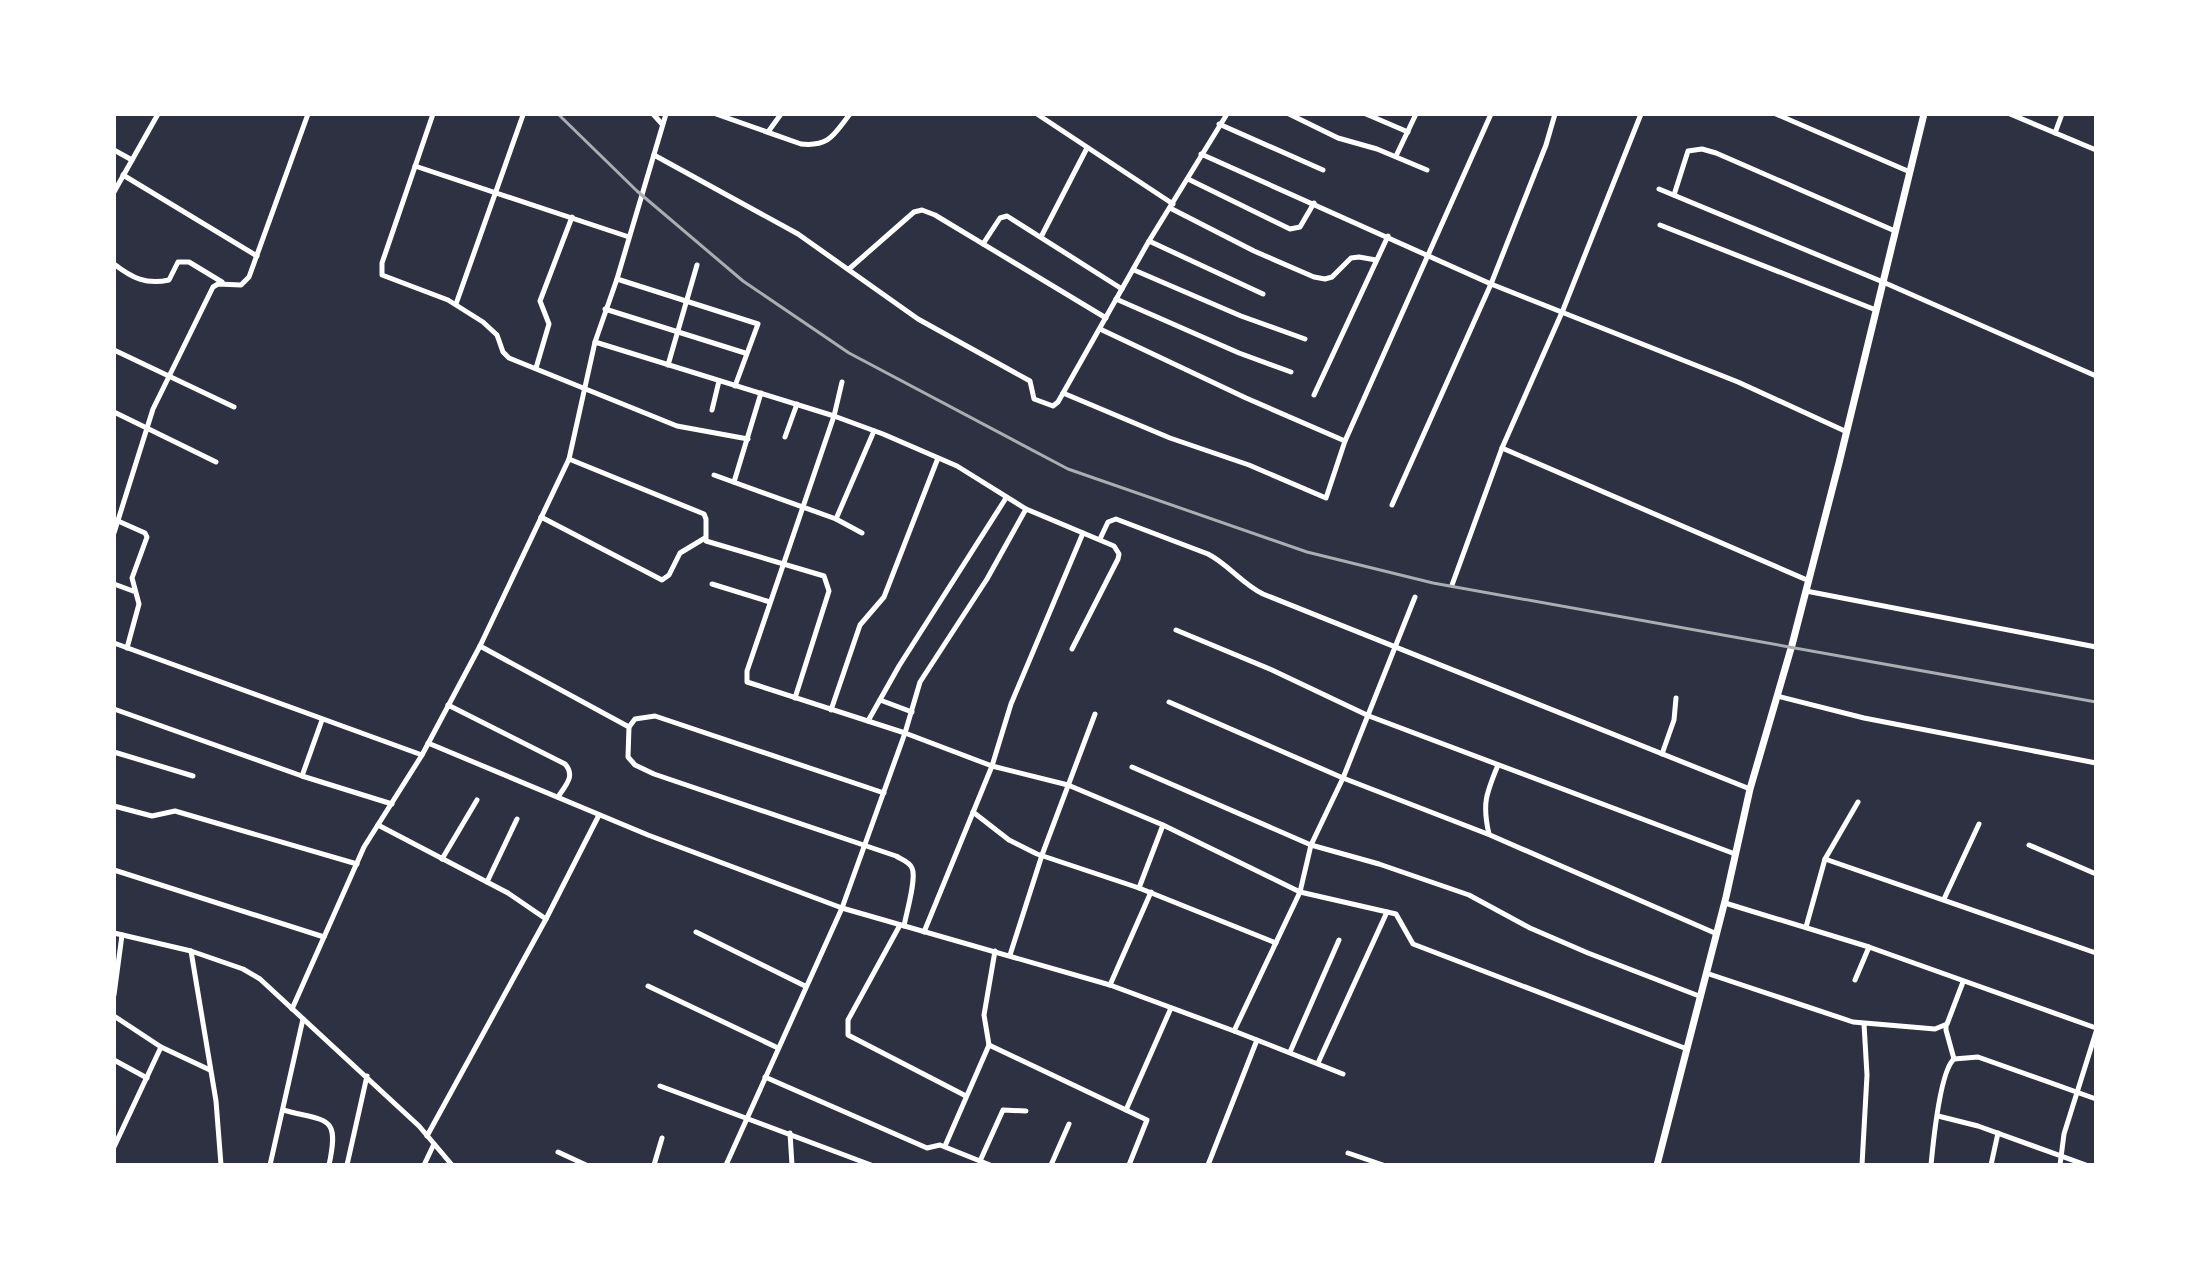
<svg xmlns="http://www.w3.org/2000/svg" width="2210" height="1279" font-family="Poppins,sans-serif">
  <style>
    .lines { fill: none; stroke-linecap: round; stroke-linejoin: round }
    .minor { stroke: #fff; stroke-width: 5 }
    .primary { stroke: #fff; stroke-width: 7 }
    .rail { stroke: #abadb3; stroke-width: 3 }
  </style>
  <rect width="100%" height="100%" fill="#2d3142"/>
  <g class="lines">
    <g class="minor">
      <polyline points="433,114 382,263 382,275 448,300 483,322 497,335 503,352 509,358 677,426 748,439"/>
      <polyline points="653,114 662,124"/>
      <path d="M716 114 801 144C830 147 834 134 850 114"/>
      <polyline points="1037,114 1173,204"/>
      <polyline points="1289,114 1338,138 1377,149 1427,170"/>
      <polyline points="1366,114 1408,132"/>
      <polyline points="1776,114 1910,172"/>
      <polyline points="2010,114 2096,150"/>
      <polyline points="1219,124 1323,170"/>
      <polyline points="768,132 781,114"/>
      <polyline points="2055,133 2062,114"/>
      <polyline points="114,150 132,160"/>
      <polyline points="1201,154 1491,284 1738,382 1847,432"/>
      <polyline points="654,155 798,234 918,319 1030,381 1034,399 1053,406 1058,402 1149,241 1227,114"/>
      <polyline points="1396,156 1416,114"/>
      <polyline points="415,166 629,237"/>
      <polyline points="123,175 257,256"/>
      <polyline points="1188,179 1290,229 1300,227 1314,203"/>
      <polyline points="1659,189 1883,282 2096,376"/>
      <polyline points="114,192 158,114"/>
      <polyline points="1674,195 1688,151 1702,149 1716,153 1895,231"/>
      <polyline points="1170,208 1254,251 1314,277 1325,279 1332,277 1351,258 1359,257 1376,260"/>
      <polyline points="1660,225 1876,310"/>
      <polyline points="1041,237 1087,148"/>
      <polyline points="1149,241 1263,294"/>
      <polyline points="983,244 1000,218 1007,216 1122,289"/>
      <path d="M114 264C132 278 146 285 169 280L178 262H189L222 282"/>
      <polyline points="849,269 914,212 922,210 935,215 1106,318"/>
      <polyline points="1134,270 1241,316 1305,339"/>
      <polyline points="617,279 758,324 735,386"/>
      <polyline points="1116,299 1239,353 1291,372"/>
      <polyline points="456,304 523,115"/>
      <polyline points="605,309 745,353"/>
      <polyline points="1100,329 1246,398 1345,441"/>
      <polyline points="595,342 834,416 883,434 957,466 1026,509 1114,546 1119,554 1118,559 1072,649"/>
      <polyline points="114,350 234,407"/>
      <polyline points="668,365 697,265"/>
      <polyline points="536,368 549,324 540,301 572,217"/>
      <polyline points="842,382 834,416 747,671 747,682 905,733 992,766 1068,785 1163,825 1300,892 1396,914 1413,944 1687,1049"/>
      <polyline points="1063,393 1170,438 1249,465 1326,498 1345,441 1491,114"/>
      <polyline points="1314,395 1388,236"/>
      <polyline points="712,410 719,381"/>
      <polyline points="114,412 216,462"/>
      <polyline points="785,437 797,404"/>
      <polyline points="1502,448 1807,580"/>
      <polyline points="569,459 704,514 706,519 706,541 824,576 829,591 795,698"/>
      <polyline points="714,475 836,519 862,533"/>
      <polyline points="734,482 761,393"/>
      <polyline points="1392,505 1491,284 1546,145 1555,114"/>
      <polyline points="541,517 662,580 669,575 680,553 705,538"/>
      <polyline points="836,519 874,431"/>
      <polyline points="118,521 145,533 147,537 132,578 139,604 127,648"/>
      <polyline points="114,533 153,409 213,287 218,284 241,285 249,277 308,114"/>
      <path d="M1100 539 1108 522 1116 519 1208 554C1228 564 1242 584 1263 594L1750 789"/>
      <polyline points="114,584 133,591"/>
      <polyline points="712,584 770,602"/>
      <polyline points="1452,585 1502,448 1563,310 1641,114"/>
      <polyline points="1806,591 2096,647"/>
      <polyline points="1176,630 1272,670 1369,716 1735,854"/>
      <polyline points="114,643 422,755"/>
      <path d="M480 646 629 727 628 757 635 765 654 774 896 856C901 859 910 862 912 868 917 878 906 914 904 926"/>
      <polyline points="1777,696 1864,718 2096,763"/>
      <polyline points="880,700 912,712"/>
      <polyline points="1169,702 1343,778 1490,835 1717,934"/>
      <path d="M448 705 565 764C576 776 565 786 558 797"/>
      <polyline points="114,709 302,776 392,804"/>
      <polyline points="831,710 860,625 884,597 938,458"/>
      <polyline points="868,721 899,666 1006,498"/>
      <polyline points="629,727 635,719 655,716 884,793"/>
      <polyline points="428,743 648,835 842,908 1110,985 1234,1031"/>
      <polyline points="114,752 193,776"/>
      <polyline points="1662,754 1674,720 1676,698"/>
      <polyline points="1132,767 1311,845 1379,864 1469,895 1530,928 1588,953 1699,996"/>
      <polyline points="302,776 322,720"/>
      <polyline points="114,806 152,816 175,811 357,864"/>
      <polyline points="973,812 1009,840 1037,854 1139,888 1276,943"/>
      <polyline points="378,825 508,893 546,919"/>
      <path d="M1489 834C1482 804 1486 794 1498 765"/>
      <polyline points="2029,845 2096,874"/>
      <polyline points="442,859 477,800"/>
      <polyline points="1825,859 2096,953"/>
      <polyline points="114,870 324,937"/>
      <polyline points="487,882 517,819"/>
      <polyline points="1139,888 1163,825"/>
      <polyline points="1944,899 1979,824"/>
      <polyline points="1725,903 1869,947 2096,1028"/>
      <polyline points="900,925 848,1020 848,1035 966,1096"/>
      <polyline points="1806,927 1825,859 1858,802"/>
      <polyline points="696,932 805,986"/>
      <polyline points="924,932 992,766 1011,704 1083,533"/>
      <polyline points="114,933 191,951 216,1101 221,1165"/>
      <polyline points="191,951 243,969 260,979 419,1126 452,1165"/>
      <polyline points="1010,955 1042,855 1095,714"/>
      <polyline points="1706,973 1853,1022 1935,1029 1947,1024 1963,982"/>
      <polyline points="1855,980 1869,947"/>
      <polyline points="1110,985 1151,892"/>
      <polyline points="648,986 778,1048"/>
      <polyline points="114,995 122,935"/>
      <polyline points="292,1009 364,847 422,755 480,646 569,459 595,342 617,279 666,114"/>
      <polyline points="114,1016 161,1047"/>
      <polyline points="1946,1025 1946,1030 1954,1059"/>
      <polyline points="1257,1040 1343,1074"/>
      <polyline points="989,1045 984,1015 995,951"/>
      <polyline points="1290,1052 1339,940"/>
      <polyline points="114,1060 147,1078"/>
      <polyline points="1318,1063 1387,912"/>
      <polyline points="765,1077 927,1148 940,1145 990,1165"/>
      <polyline points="660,1086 871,1165"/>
      <path d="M283 1110C327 1122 340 1114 329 1165"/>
      <polyline points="1126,1110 1171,1008"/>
      <polyline points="1938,1116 1978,1126 2086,1165"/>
      <polyline points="790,1133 792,1165"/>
      <polyline points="427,1136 546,919 599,815"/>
      <polyline points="945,1146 989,1045 1147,1120 1129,1165"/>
      <polyline points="114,1147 161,1047 210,1070"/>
      <polyline points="558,1152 586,1165"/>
      <polyline points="1348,1153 1383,1165"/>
      <polyline points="980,1161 1003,1110 1026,1111"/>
      <polyline points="270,1165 303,1019"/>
      <polyline points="347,1165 367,1076"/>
      <polyline points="424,1165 434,1144"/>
      <polyline points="654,1165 662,1138"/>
      <polyline points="726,1165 842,908 905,733 920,682 987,579 1026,509"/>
      <polyline points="1051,1165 1069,1124"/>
      <polyline points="1208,1165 1257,1040 1234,1031 1300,892 1311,845 1343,778 1415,597"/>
      <polyline points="1862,1165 1867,1075 1864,1024"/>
      <path d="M1931 1165C1933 1144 1940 1071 1954 1059L1978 1057 2096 1099"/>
      <polyline points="1991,1165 1998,1133"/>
      <polyline points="2060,1165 2064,1134 2096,1032"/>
    </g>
    <polyline class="primary" points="1657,1165 1726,897 1750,789 1792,645 1839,463 1924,114"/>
    <polyline class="rail" points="558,114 637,191 743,281 849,353 1068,469 1307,552 1433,583 2096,702"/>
  </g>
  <rect width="2210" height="1279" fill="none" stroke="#ffffff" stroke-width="232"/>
</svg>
